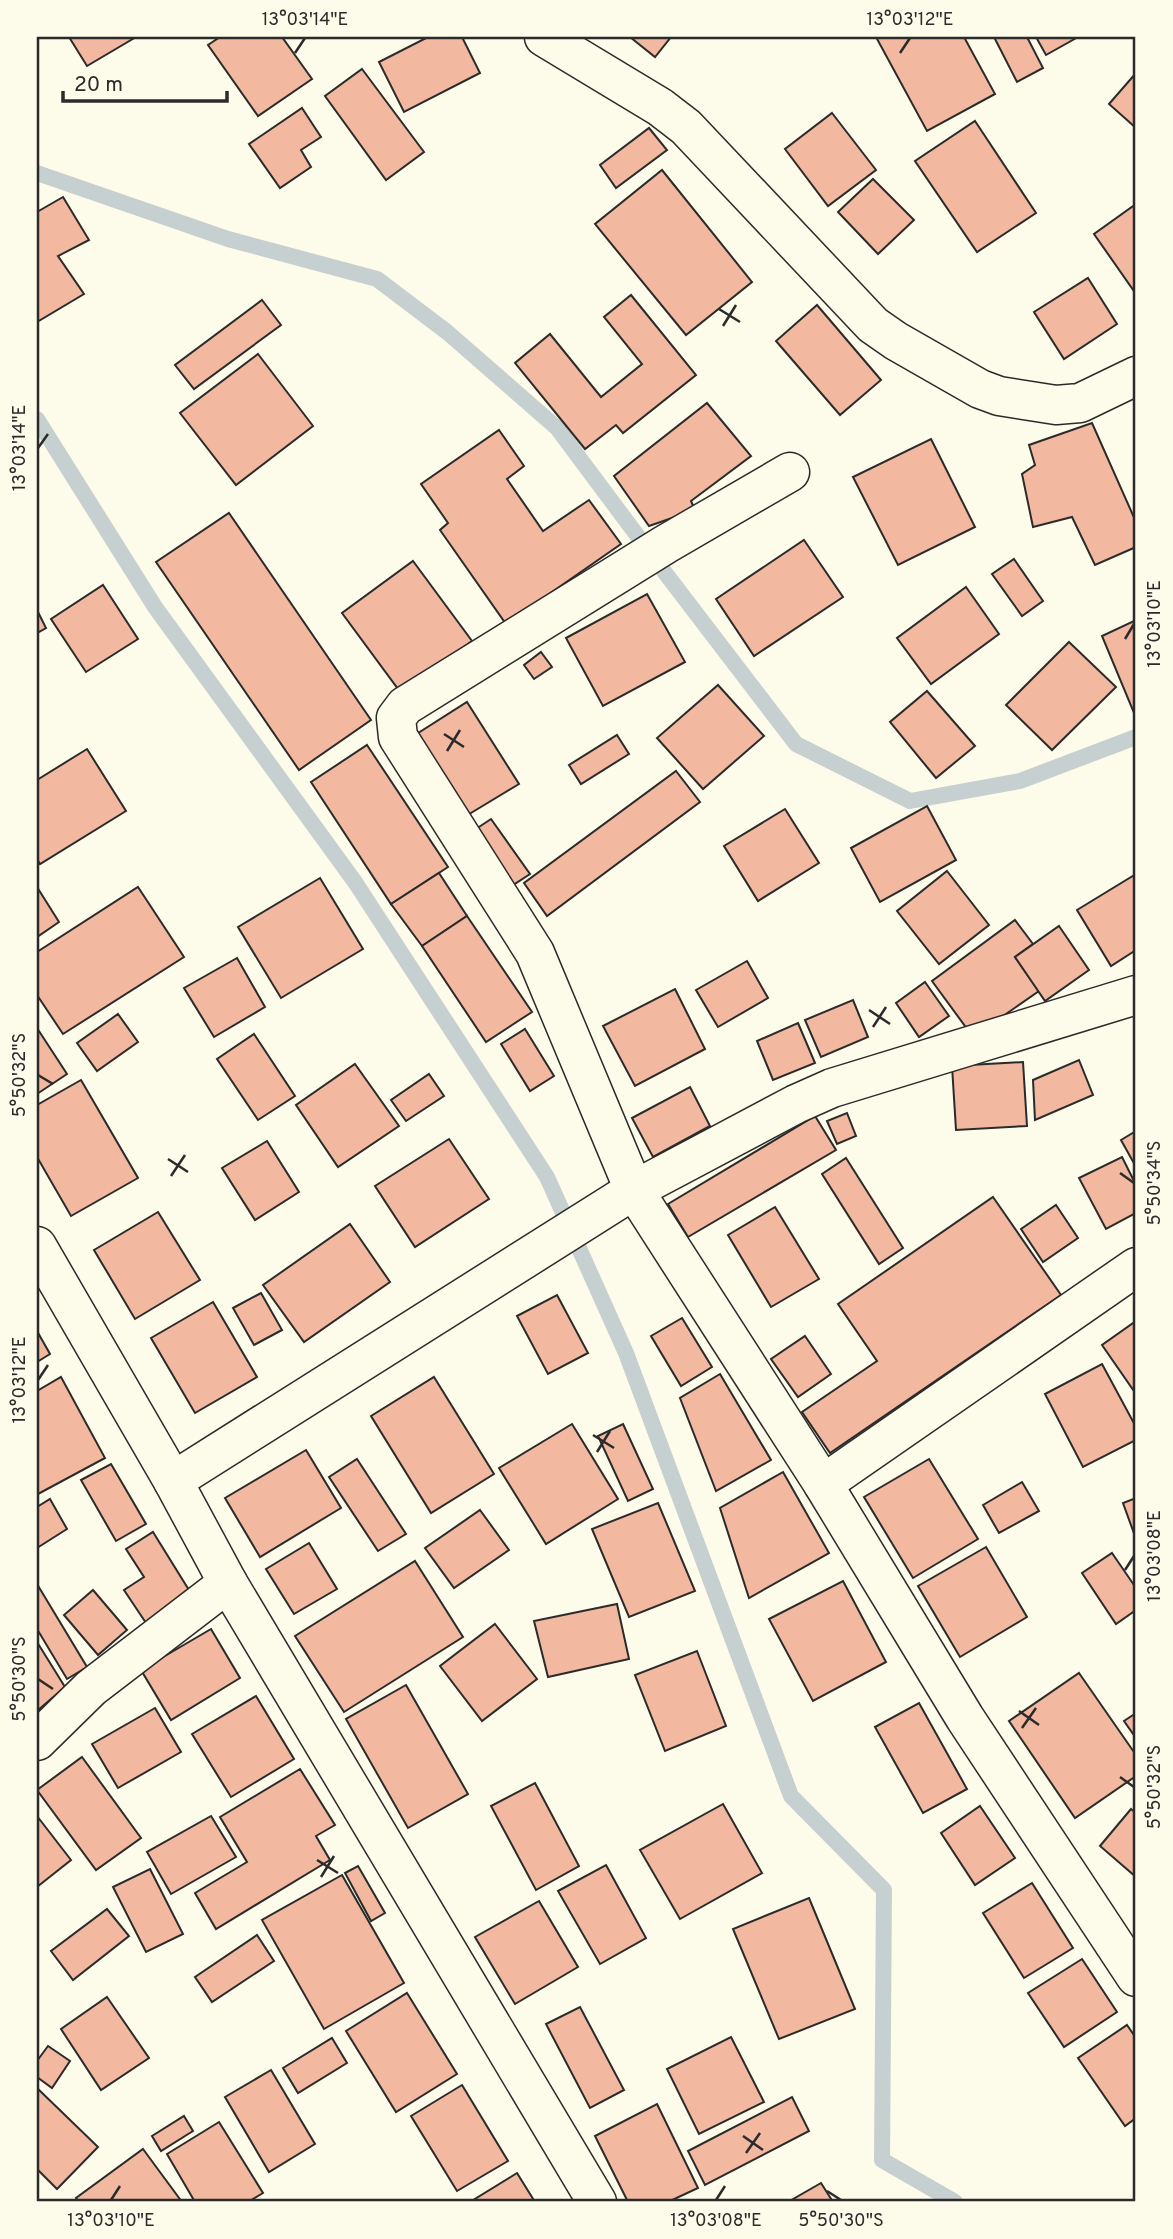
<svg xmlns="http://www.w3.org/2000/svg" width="1173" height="2239" font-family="Overpass,sans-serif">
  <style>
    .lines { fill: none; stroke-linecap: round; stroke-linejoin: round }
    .stream { stroke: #c7d0d0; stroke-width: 16 }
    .building { fill: #f2b8a0; stroke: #2b2b2b; stroke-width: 2 }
    .street-casing { stroke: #2b2b2b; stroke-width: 41 }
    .secondary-casing { stroke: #2b2b2b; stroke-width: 41 }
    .street { stroke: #fdfbea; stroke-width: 38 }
    .secondary { stroke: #fdfbea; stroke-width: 38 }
    .ticks { fill: none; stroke: #2b2b2b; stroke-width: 2.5 }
    .neatline { fill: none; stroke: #2b2b2b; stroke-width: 2.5 }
    .ticks-label { font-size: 18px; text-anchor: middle; fill: #2b2b2b }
  </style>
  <rect width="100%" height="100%" fill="#fdfbea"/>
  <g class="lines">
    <g class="stream">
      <polyline points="37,173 228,239 377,279 447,332 557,428 666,574 796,744 910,801 1020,781 1136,737"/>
      <polyline points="37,419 155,607 355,882 547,1177 626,1353 791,1796 884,1890 882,2160 955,2202"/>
    </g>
  </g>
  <g class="building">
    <polygon points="69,37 136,37 87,66"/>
    <polygon points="220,37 282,37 312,79 258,116 208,45"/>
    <polygon points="428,37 462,37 480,73 404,112 379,62"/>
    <polygon points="630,37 671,37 655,57"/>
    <polygon points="876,37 964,37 995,94 927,131"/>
    <polygon points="994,37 1027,37 1043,68 1017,82"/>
    <polygon points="1036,37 1078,37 1046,55"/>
    <polygon points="362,69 424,152 386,180 325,96"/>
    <polygon points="1136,73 1136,128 1109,104"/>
    <polygon points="302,108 321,137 301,150 311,167 280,188 249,144"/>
    <polygon points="832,113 876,170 828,206 785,149"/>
    <polygon points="975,121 1036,213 977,252 915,161"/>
    <polygon points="649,128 667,150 616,188 600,165"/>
    <polygon points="662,170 752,282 686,335 595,224"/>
    <polygon points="873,179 914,220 878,254 838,212"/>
    <polygon points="63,197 89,240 58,256 84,294 37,322 37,212"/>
    <polygon points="1136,204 1136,294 1094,234"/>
    <polygon points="1088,278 1117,324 1064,359 1034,312"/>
    <polygon points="631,295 696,375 623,433 616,425 585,449 515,363 550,334 601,397 642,364 604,317"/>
    <polygon points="262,300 281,325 194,389 175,365"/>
    <polygon points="817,305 881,380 840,415 776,341"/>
    <polygon points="258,354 313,426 236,485 180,413"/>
    <polygon points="707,403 751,456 691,501 695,510 649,526 614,476"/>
    <polygon points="1092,423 1136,522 1136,547 1095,565 1072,517 1033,527 1022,474 1035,465 1029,445"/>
    <polygon points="499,430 524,466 507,479 543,531 589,500 621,544 506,624 440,530 448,523 421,484"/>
    <polygon points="931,439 975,527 898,565 853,477"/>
    <polygon points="229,513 371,720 299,770 156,562"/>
    <polygon points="804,540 843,597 754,656 716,599"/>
    <polygon points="1014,559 1043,601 1022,616 992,574"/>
    <polygon points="413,561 472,641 401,693 342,613"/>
    <polygon points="103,585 138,639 86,672 51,619"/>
    <polygon points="966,587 999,634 931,684 897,638"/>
    <polygon points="647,594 685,662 603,706 566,638"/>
    <polygon points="37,610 46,628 37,633"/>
    <polygon points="1136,620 1136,712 1134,713 1102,636"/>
    <polygon points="1069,642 1116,687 1052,750 1006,705"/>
    <polygon points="541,652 552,667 534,679 524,665"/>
    <polygon points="718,685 764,736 703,789 657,738"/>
    <polygon points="927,691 975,746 936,778 890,722"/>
    <polygon points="467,702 519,784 466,816 415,735"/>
    <polygon points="617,735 629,754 581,784 569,765"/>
    <polygon points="367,745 448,867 391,904 311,782"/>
    <polygon points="87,749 126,811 40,864 37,859 37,780"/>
    <polygon points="676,771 700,802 547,916 524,883"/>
    <polygon points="927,806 956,860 880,902 851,848"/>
    <polygon points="785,809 819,863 758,901 724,846"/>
    <polygon points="491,819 530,874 510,887 473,831"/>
    <polygon points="947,871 989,925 939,964 897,911"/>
    <polygon points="439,873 467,916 422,946 391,904"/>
    <polygon points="1136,874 1136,950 1111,966 1077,910"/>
    <polygon points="320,878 363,949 281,998 238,927"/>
    <polygon points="37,887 59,922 37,937"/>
    <polygon points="138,887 184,957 63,1034 37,995 37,952"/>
    <polygon points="467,916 532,1012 486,1042 422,946"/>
    <polygon points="1015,920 1033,944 1015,957 1039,991 973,1037 932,981"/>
    <polygon points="1059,926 1089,970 1045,1001 1015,957"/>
    <polygon points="237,958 265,1007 214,1037 184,988"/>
    <polygon points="747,961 768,998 718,1027 696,990"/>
    <polygon points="925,982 949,1016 919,1037 896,1003"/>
    <polygon points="675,989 705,1049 635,1086 603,1026"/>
    <polygon points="853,1000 868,1037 821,1057 805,1020"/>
    <polygon points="118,1014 138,1042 97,1071 77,1043"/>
    <polygon points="798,1023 815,1063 773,1080 757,1041"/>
    <polygon points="37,1028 67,1074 37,1094"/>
    <polygon points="525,1029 554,1076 530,1091 501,1044"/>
    <polygon points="254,1034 295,1096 258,1120 217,1059"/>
    <polygon points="1079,1060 1093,1095 1035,1120 1033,1080"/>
    <polygon points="1023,1062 1027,1126 956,1130 952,1066"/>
    <polygon points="355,1064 399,1126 338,1167 296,1105"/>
    <polygon points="429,1074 444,1096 406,1121 391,1100"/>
    <polygon points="81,1080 138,1178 71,1216 37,1157 37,1105"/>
    <polygon points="690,1087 710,1126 653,1157 632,1118"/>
    <polygon points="847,1113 856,1136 837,1144 827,1121"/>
    <polygon points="815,1116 836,1150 688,1237 668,1204"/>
    <polygon points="1136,1131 1136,1167 1121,1140"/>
    <polygon points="449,1139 489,1199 415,1247 375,1186"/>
    <polygon points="267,1141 299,1192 255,1220 222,1168"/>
    <polygon points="1122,1157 1136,1185 1136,1213 1106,1229 1079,1178"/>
    <polygon points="846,1158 903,1248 879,1264 822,1174"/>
    <polygon points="993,1197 1061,1295 830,1453 802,1412 877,1361 838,1304"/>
    <polygon points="1056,1205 1078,1238 1043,1262 1021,1229"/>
    <polygon points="775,1207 819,1279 771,1307 728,1235"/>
    <polygon points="158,1212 200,1280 135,1319 94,1250"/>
    <polygon points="350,1224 390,1282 304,1342 263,1285"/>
    <polygon points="261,1293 282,1330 254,1345 233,1308"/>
    <polygon points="557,1295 588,1353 548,1374 517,1316"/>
    <polygon points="213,1302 257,1377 195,1413 151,1338"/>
    <polygon points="682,1318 712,1367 681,1386 651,1336"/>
    <polygon points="1136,1321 1136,1394 1102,1345"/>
    <polygon points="37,1331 50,1354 37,1362"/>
    <polygon points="805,1336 831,1374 798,1397 771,1359"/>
    <polygon points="1102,1364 1136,1427 1136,1440 1083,1467 1045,1394"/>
    <polygon points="720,1374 771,1460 716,1491 680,1398"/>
    <polygon points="61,1377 105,1458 38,1494 37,1391"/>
    <polygon points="434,1377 494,1474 431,1513 371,1416"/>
    <polygon points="572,1424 618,1499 546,1544 499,1468"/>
    <polygon points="623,1424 653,1489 628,1501 598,1436"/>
    <polygon points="306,1450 341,1508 260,1557 225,1498"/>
    <polygon points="357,1459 406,1534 378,1551 329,1477"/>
    <polygon points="929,1459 978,1539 913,1578 864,1497"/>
    <polygon points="111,1464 146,1524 116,1541 81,1480"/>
    <polygon points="783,1472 829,1553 749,1598 720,1508"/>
    <polygon points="1022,1482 1039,1511 999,1533 983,1505"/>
    <polygon points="1136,1498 1136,1539 1123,1503"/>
    <polygon points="50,1499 67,1529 37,1548 37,1507"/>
    <polygon points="658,1503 695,1591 629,1617 592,1529"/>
    <polygon points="480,1510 509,1550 454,1588 425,1548"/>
    <polygon points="153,1532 192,1595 146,1623 124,1590 144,1577 126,1549"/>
    <polygon points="309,1543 337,1589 294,1614 266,1569"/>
    <polygon points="986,1547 1027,1617 960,1657 918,1586"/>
    <polygon points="1112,1553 1136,1588 1136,1610 1116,1624 1082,1573"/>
    <polygon points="415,1561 463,1637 344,1712 295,1636"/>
    <polygon points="843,1581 886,1662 813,1701 769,1619"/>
    <polygon points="37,1584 87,1667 67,1679 37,1629"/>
    <polygon points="93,1590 127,1630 98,1655 64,1615"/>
    <polygon points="617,1604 629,1659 548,1677 534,1621"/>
    <polygon points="495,1624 537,1679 482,1721 440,1666"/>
    <polygon points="211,1629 240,1678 171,1720 141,1670"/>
    <polygon points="37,1642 65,1687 37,1711"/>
    <polygon points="697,1651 726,1726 665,1751 635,1675"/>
    <polygon points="1079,1673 1136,1755 1136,1776 1075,1818 1009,1721"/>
    <polygon points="406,1685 468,1794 408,1828 346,1719"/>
    <polygon points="256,1696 294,1759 231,1797 192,1734"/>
    <polygon points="919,1703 967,1789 923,1813 875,1727"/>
    <polygon points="155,1708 181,1752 118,1788 92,1744"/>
    <polygon points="1136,1713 1136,1738 1124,1721"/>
    <polygon points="82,1757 141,1838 96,1870 37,1790"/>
    <polygon points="300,1769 335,1825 316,1836 330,1860 216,1929 195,1893 247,1862 220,1817"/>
    <polygon points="535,1783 579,1866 536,1890 491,1806"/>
    <polygon points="723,1804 762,1873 680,1919 640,1850"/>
    <polygon points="980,1806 1015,1858 975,1885 941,1833"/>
    <polygon points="1131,1809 1136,1813 1136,1877 1100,1846"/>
    <polygon points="37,1816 71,1860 37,1887"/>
    <polygon points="211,1816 236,1857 171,1894 147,1852"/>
    <polygon points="606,1865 646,1938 600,1964 558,1891"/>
    <polygon points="358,1866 385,1913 371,1921 345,1873"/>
    <polygon points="150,1869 183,1934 146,1952 113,1887"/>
    <polygon points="342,1875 404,1983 324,2029 262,1920"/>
    <polygon points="1032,1883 1073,1948 1024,1978 983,1913"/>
    <polygon points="809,1898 855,2009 779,2039 733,1929"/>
    <polygon points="539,1901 578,1967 515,2004 475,1937"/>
    <polygon points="107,1909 129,1936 73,1980 51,1951"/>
    <polygon points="257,1935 274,1961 212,2002 195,1977"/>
    <polygon points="1082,1959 1117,2012 1064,2047 1028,1993"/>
    <polygon points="407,1993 457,2074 396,2112 346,2031"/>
    <polygon points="107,1997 149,2058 101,2090 61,2029"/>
    <polygon points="580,2007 624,2090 590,2108 546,2024"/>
    <polygon points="1127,2025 1136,2038 1136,2118 1125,2126 1078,2058"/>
    <polygon points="731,2037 764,2102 699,2134 667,2069"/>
    <polygon points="332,2038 347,2063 298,2093 283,2068"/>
    <polygon points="48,2046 70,2061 52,2088 37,2077 37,2061"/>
    <polygon points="271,2070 315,2144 269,2172 225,2097"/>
    <polygon points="462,2085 508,2161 457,2191 411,2116"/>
    <polygon points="37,2088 98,2147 57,2189 37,2169"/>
    <polygon points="792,2097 809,2131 705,2185 688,2151"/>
    <polygon points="657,2104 698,2188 668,2202 628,2202 595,2136"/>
    <polygon points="184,2116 193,2131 161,2151 152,2136"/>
    <polygon points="219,2122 263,2193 248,2202 195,2202 167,2154"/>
    <polygon points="143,2149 182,2202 79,2202 76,2198"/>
    <polygon points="517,2173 535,2202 470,2202"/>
    <polygon points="821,2183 833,2202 788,2202"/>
  </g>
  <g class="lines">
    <defs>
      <g id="street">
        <polyline points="544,37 660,107 686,127 873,325 896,341 980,389 999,396 1056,405 1080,403 1136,376"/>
        <polyline points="790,472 666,544 405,706 396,718 398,737 535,953 634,1190 823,1484 965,1718 1136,1977"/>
        <polyline points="173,1481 634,1190 796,1104 832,1088 1136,995"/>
        <polyline points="823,1484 1136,1267"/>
        <polyline points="37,1741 91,1688 228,1583"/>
      </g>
      <polyline id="secondary" points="37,1246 173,1481 228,1583 597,2202"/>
    </defs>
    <use href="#street" class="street-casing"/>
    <use href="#secondary" class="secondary-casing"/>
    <use href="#street" class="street"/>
    <use href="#secondary" class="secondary"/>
  </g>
  <path class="ticks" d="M295 53 305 38M900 53 910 38M719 309 740 322M723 326 736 305M38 448 48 434M1125 639 1134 624M444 734 464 747M447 751 460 730M869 1010 890 1024M873 1027 886 1007M38 1075 53 1084M168 1159 188 1172M1120 1173 1134 1183M171 1176 185 1155M38 1380 48 1365M593 1435 614 1448M597 1452 610 1431M1125 1570 1134 1556M38 1679 53 1689M1019 1711 1039 1725M1022 1728 1036 1708M1120 1777 1134 1787M317 1860 338 1873M321 1877 334 1856M743 2136 763 2150M746 2153 760 2133M827 2191 841 2200M111 2200 120 2186M716 2200 725 2186"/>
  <rect width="1173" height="2239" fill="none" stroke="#fdfbea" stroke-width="77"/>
  <path d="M63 91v10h164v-10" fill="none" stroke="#2b2b2b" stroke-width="3.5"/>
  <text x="74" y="91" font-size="21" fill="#2b2b2b" stroke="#fdfbea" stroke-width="5" paint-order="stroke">20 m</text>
  <rect x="38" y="38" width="1096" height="2162" class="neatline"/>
  <g class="ticks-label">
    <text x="305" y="25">13°03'14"E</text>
    <text x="910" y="25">13°03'12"E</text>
    <text transform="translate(19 448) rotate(-90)" y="6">13°03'14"E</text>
    <text transform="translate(1154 624) rotate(-90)" y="6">13°03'10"E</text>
    <text transform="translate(19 1075) rotate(-90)" y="6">5°50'32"S</text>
    <text transform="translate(1154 1183) rotate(-90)" y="6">5°50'34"S</text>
    <text transform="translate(19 1380) rotate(-90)" y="6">13°03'12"E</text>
    <text transform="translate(1154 1556) rotate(-90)" y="6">13°03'08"E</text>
    <text transform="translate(19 1679) rotate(-90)" y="6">5°50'30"S</text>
    <text transform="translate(1154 1787) rotate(-90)" y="6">5°50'32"S</text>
    <text x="111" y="2226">13°03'10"E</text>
    <text x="716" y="2226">13°03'08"E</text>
    <text x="841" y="2226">5°50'30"S</text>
  </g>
</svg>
